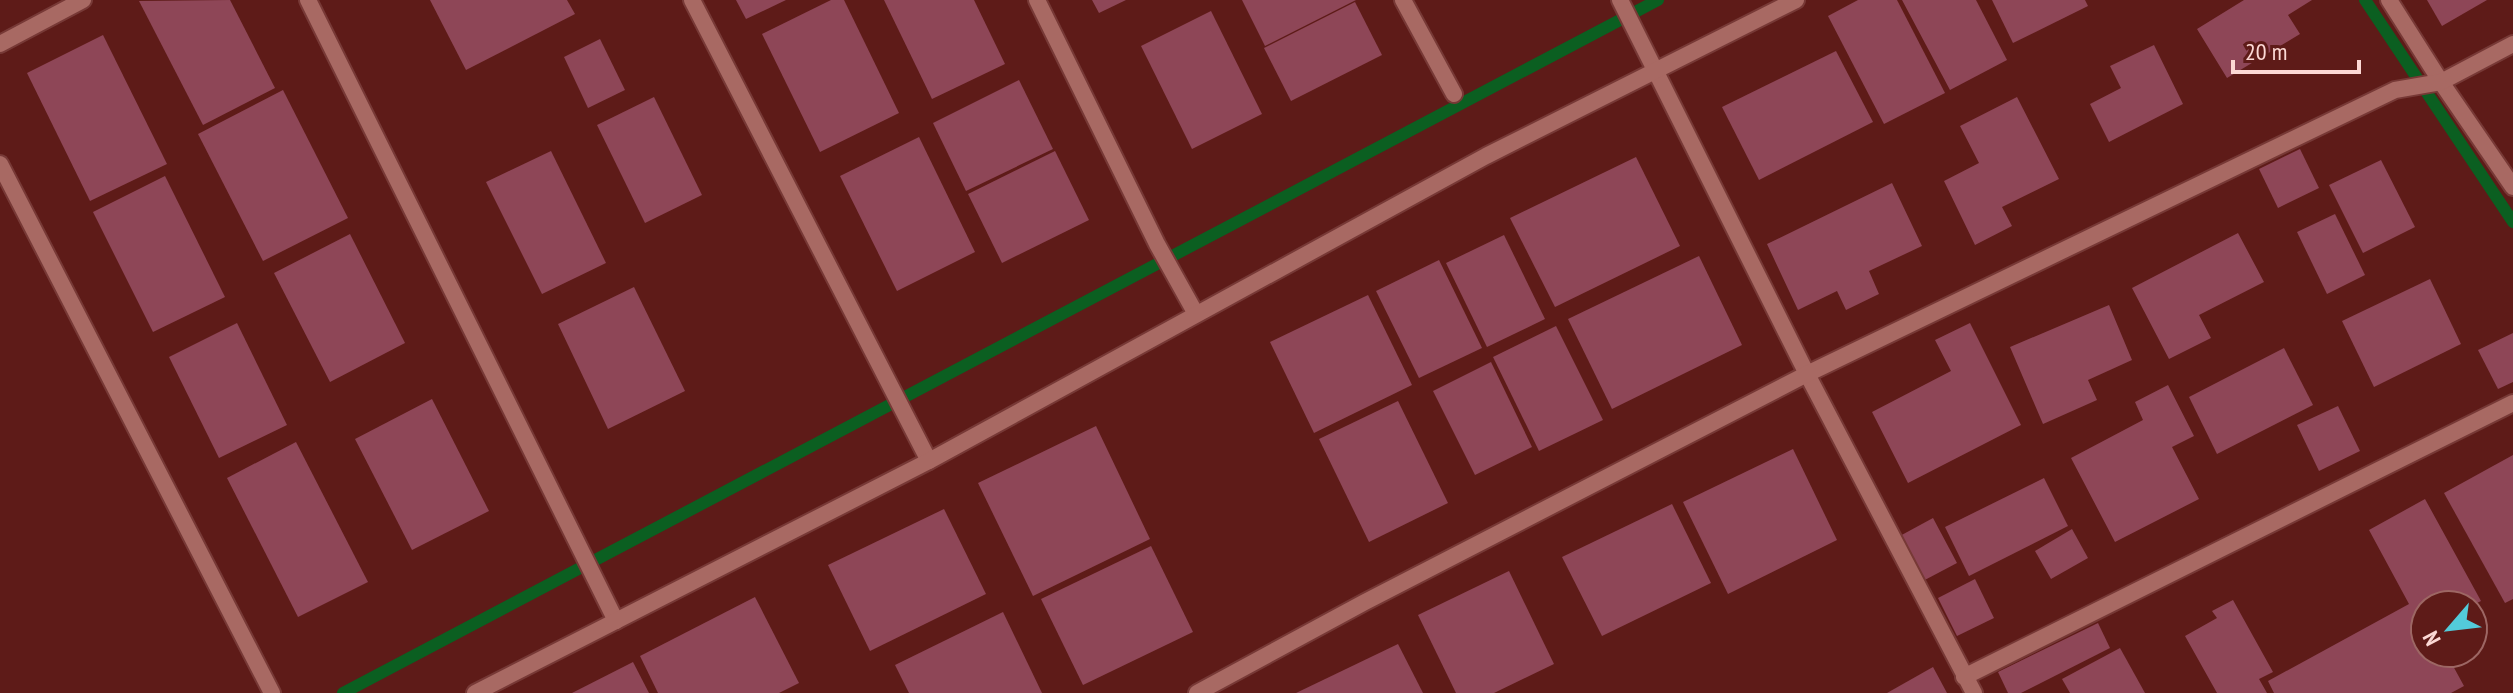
<svg xmlns="http://www.w3.org/2000/svg" width="2513" height="693" font-family="'PT Sans Narrow',sans-serif">
  <style>
    .lines { fill: none; stroke-linecap: round; stroke-linejoin: round }
    .stream { stroke: #0b5f21; stroke-width: 12 }
    .building { fill: #8e4657 }
    .street-casing { stroke: #773936; stroke-width: 20 }
    .street { stroke: #a86963; stroke-width: 16 }
  </style>
  <rect width="100%" height="100%" fill="#5e1b18"/>
  <g class="lines">
    <g class="stream">
      <polyline points="2365,0 2513,222"/>
      <polyline points="343,693 1658,0"/>
    </g>
  </g>
  <g class="building">
    <polygon points="230,0 275,88 203,125 139,1"/>
    <polygon points="430,0 567,0 575,14 466,70"/>
    <polygon points="736,0 786,0 746,19"/>
    <polygon points="831,0 844,0 899,113 820,152 762,34"/>
    <polygon points="884,0 974,0 1005,64 932,99"/>
    <polygon points="1092,0 1126,0 1099,13"/>
    <polygon points="1242,0 1356,0 1265,46"/>
    <polygon points="1858,0 1897,0 1945,93 1884,124 1828,16"/>
    <polygon points="1902,0 1976,0 2007,60 1950,90"/>
    <polygon points="1992,0 2085,0 2088,6 2013,43"/>
    <polygon points="2244,0 2312,0 2288,15 2300,34 2227,78 2197,29"/>
    <polygon points="2427,0 2487,0 2442,26"/>
    <polygon points="1355,2 1382,55 1291,101 1264,48"/>
    <polygon points="1211,11 1262,114 1192,149 1141,46"/>
    <polygon points="103,35 167,164 90,201 27,73"/>
    <polygon points="600,39 625,90 588,108 564,57"/>
    <polygon points="2154,45 2183,104 2109,142 2090,104 2121,88 2110,66"/>
    <polygon points="1836,51 1873,122 1759,180 1722,107"/>
    <polygon points="1019,80 1053,149 966,191 933,123"/>
    <polygon points="283,90 348,218 263,261 198,134"/>
    <polygon points="654,97 702,195 645,223 597,125"/>
    <polygon points="2017,97 2059,179 2002,207 2012,226 1975,245 1944,181 1979,163 1960,126"/>
    <polygon points="919,137 975,252 897,291 840,176"/>
    <polygon points="2300,149 2319,188 2278,208 2259,169"/>
    <polygon points="551,151 606,263 542,294 486,182"/>
    <polygon points="1055,151 1089,220 1002,263 968,194"/>
    <polygon points="1636,157 1680,246 1555,307 1510,218"/>
    <polygon points="2381,160 2415,227 2363,253 2329,185"/>
    <polygon points="165,176 225,297 153,332 93,212"/>
    <polygon points="1892,183 1922,246 1869,271 1879,294 1846,310 1837,291 1798,310 1767,244"/>
    <polygon points="2335,214 2365,275 2327,294 2297,232"/>
    <polygon points="2238,233 2264,282 2199,315 2211,338 2169,359 2132,288"/>
    <polygon points="350,234 405,343 330,382 274,273"/>
    <polygon points="1504,235 1545,319 1487,347 1446,263"/>
    <polygon points="1699,256 1742,345 1612,409 1568,319"/>
    <polygon points="1439,260 1482,348 1419,378 1376,291"/>
    <polygon points="2430,279 2461,344 2374,387 2342,321"/>
    <polygon points="634,287 685,391 608,429 558,324"/>
    <polygon points="1368,295 1412,385 1314,433 1270,342"/>
    <polygon points="2109,305 2132,360 2088,380 2097,400 2043,424 2010,347"/>
    <polygon points="237,323 287,425 219,458 169,357"/>
    <polygon points="1970,323 2021,425 1908,483 1872,412 1951,371 1935,340"/>
    <polygon points="1556,326 1603,420 1539,451 1493,357"/>
    <polygon points="2513,333 2513,382 2498,389 2478,350"/>
    <polygon points="2284,348 2313,405 2217,454 2189,397"/>
    <polygon points="1491,362 1532,447 1475,475 1433,391"/>
    <polygon points="2168,385 2194,436 2172,447 2199,499 2115,542 2071,458 2143,420 2135,402"/>
    <polygon points="432,399 489,511 412,550 355,439"/>
    <polygon points="1398,401 1448,503 1369,542 1319,439"/>
    <polygon points="2338,406 2360,451 2319,471 2297,425"/>
    <polygon points="1096,426 1150,539 1033,596 978,483"/>
    <polygon points="296,442 368,582 298,617 227,478"/>
    <polygon points="1793,449 1837,540 1728,594 1683,502"/>
    <polygon points="2513,455 2513,599 2505,603 2444,493"/>
    <polygon points="2044,478 2068,526 1969,576 1945,527"/>
    <polygon points="2425,499 2481,601 2473,605 2425,605 2425,653 2446,653 2464,686 2451,693 2274,693 2268,681 2409,604 2369,530"/>
    <polygon points="1672,504 1711,583 1602,636 1562,557"/>
    <polygon points="944,509 986,594 870,651 828,565"/>
    <polygon points="1933,518 1957,563 1921,582 1898,537"/>
    <polygon points="2072,529 2088,558 2051,579 2035,551"/>
    <polygon points="1151,546 1193,632 1083,685 1041,599"/>
    <polygon points="1509,571 1554,664 1494,693 1456,693 1418,615"/>
    <polygon points="1975,579 1994,618 1957,636 1938,598"/>
    <polygon points="755,597 799,683 779,693 658,693 640,656"/>
    <polygon points="2233,600 2273,672 2259,679 2267,693 2217,693 2185,636 2217,618 2212,611"/>
    <polygon points="1003,612 1042,693 909,693 895,665"/>
    <polygon points="2098,623 2110,648 2021,693 2008,693 1998,672"/>
    <polygon points="1398,644 1423,693 1296,693"/>
    <polygon points="2120,648 2145,693 2070,693 2062,679"/>
    <polygon points="633,662 649,693 572,693"/>
    <polygon points="1933,667 1947,693 1887,693"/>
  </g>
  <g class="lines">
    <defs>
      <g id="street">
        <polyline points="308,0 616,621"/>
        <polyline points="692,0 929,461"/>
        <polyline points="1037,0 1157,244 1196,314"/>
        <polyline points="1403,0 1454,94"/>
        <polyline points="1620,0 1807,374 1974,693"/>
        <polyline points="2389,0 2441,82 2513,187"/>
        <polyline points="0,44 83,0"/>
        <polyline points="0,164 272,693"/>
        <polyline points="1964,677 2513,403"/>
        <polyline points="475,693 929,461 1486,156 1796,0"/>
        <polyline points="1197,693 1365,602 1807,374 2395,90 2441,82 2513,44"/>
      </g>
    </defs>
    <use href="#street" class="street-casing"/>
    <use href="#street" class="street"/>
  </g>
  <g transform="translate(2449 629) rotate(242)"><circle r="38" fill="#5e1b18" stroke="#9d6764" stroke-width="2"/>
  <path d="M0-6L14 30L0 20L-14 30Z" fill="#53cbda"/>
  <text y="-12" font-size="22" font-weight="bold" text-anchor="middle" fill="#fcd9d5">N</text>
  </g>
  <path d="M2233 60v12h126v-12" fill="none" stroke="#fcd9d5" stroke-width="4"/>
  <text x="2245" y="60" font-size="24" fill="#fcd9d5" stroke="#5e1b18" stroke-width="6" paint-order="stroke">20 m</text>
</svg>
